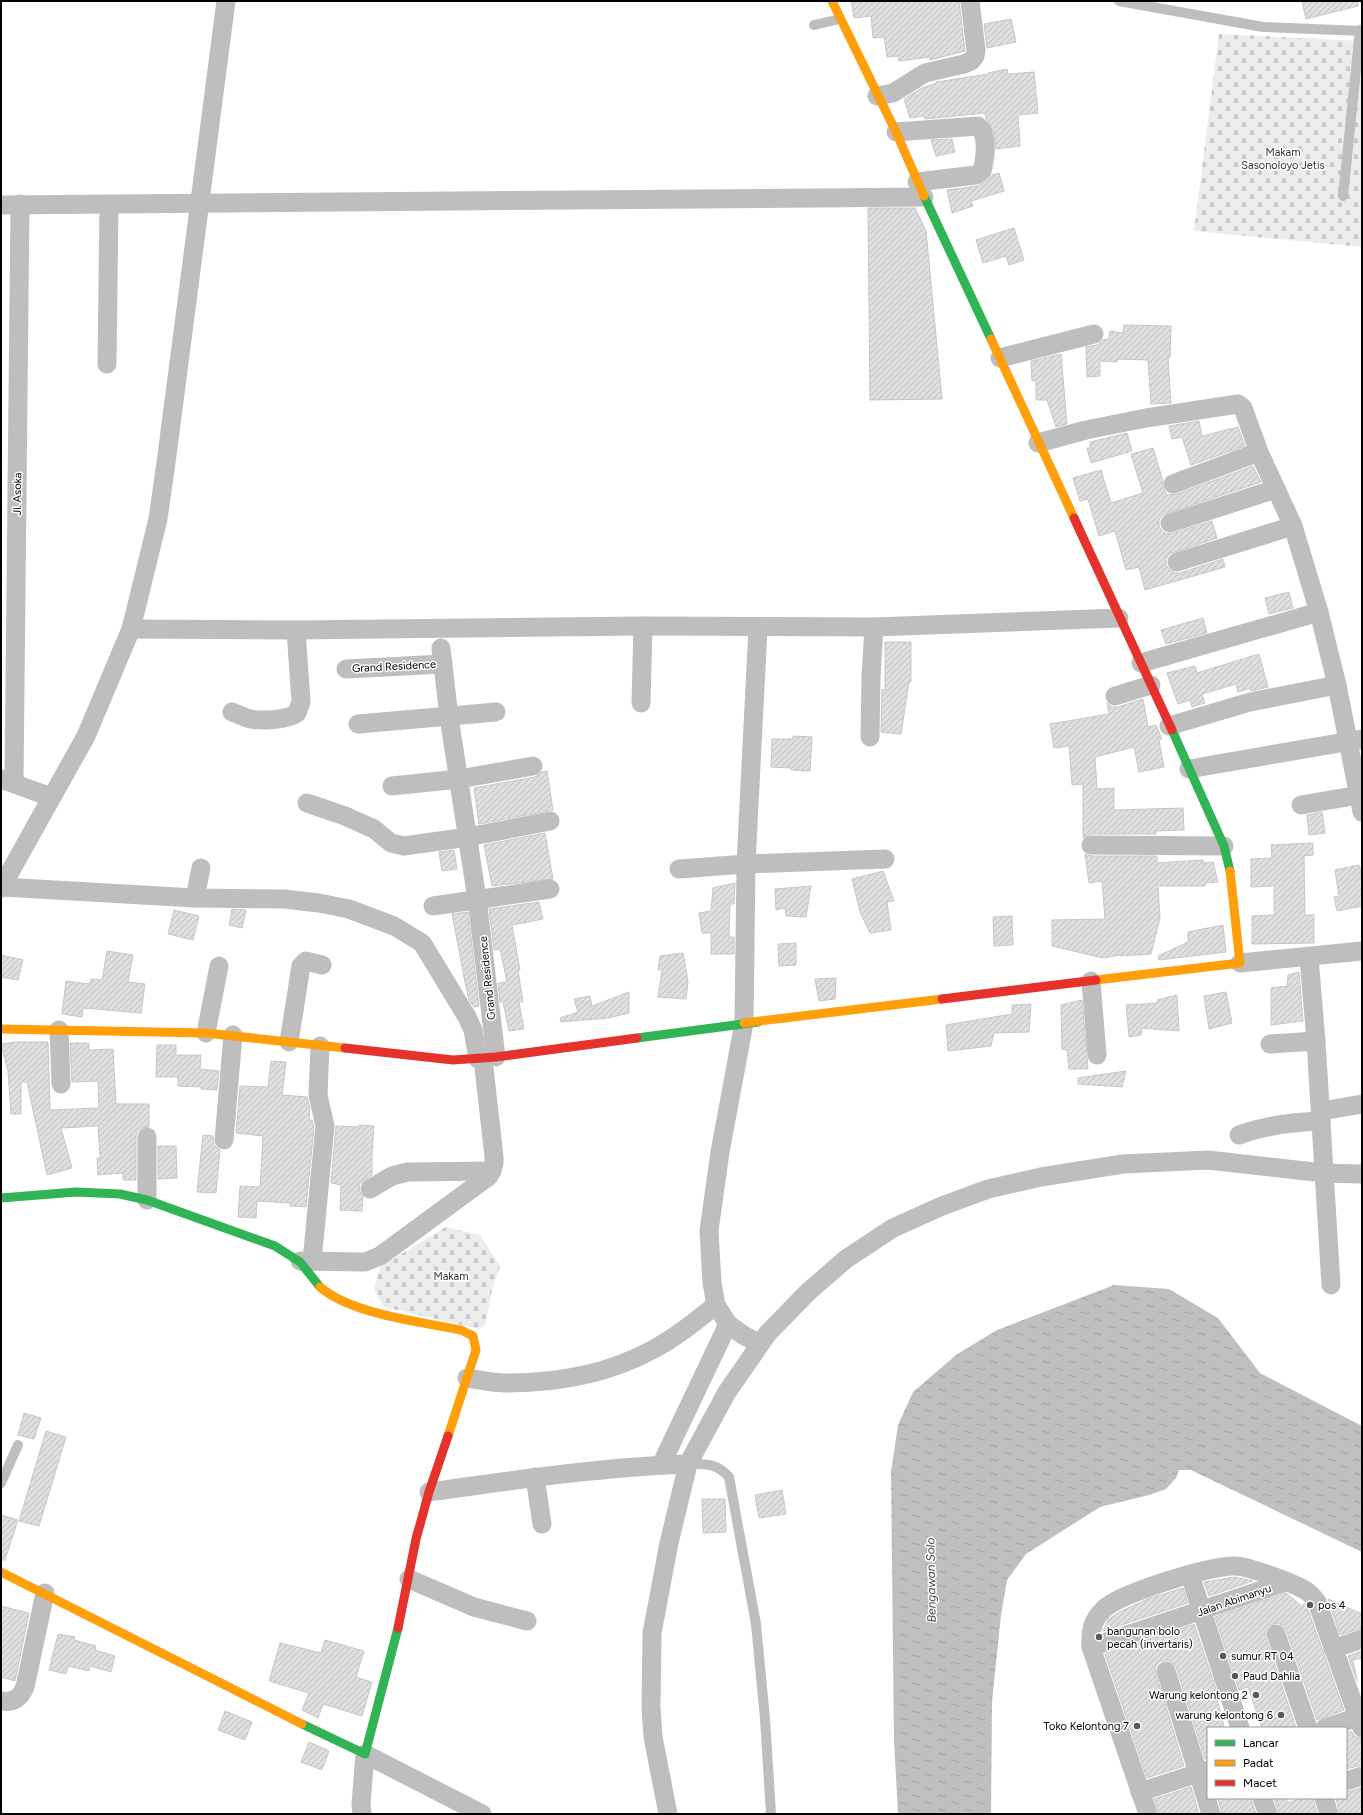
<svg xmlns="http://www.w3.org/2000/svg" width="1363" height="1815" font-family="Figtree,sans-serif">
  <style>
    .cemetery { fill: url(#cemetery-stones) }
    .water { fill: url(#water-ripples) }
    .building { fill: url(#building-hatch); stroke: #c7c7c7 }
    .lines { fill: none; stroke-linecap: round; stroke-linejoin: round }
    .lane { stroke: #bebebe; stroke-width: 10 }
    .street { stroke: #bebebe; stroke-width: 19 }
    .fast { stroke: #30b455; stroke-width: 9 }
    .slow { stroke: #ff9f0a; stroke-width: 9 }
    .jam { stroke: #e5322d; stroke-width: 9 }
    .poi-dot { fill: #595959; stroke: #fff; stroke-width: 1.5 }
    .labels { text-anchor: middle; stroke-width: 3; stroke-linejoin: round; paint-order: stroke }
    .park-label { font-size: 11px; fill: #333; stroke: #fff }
    .street-label { font-size: 11px; fill: #000; stroke: #fff }
    .poi-label { font-size: 11px; fill: #000; stroke: #fff; text-anchor: start }
    .water-label { font-size: 12px; font-style: italic; fill: #444; stroke: #fff }
  </style>
  <defs>
    <pattern id="cemetery-stones" width="16" height="16" patternUnits="userSpaceOnUse"><rect width="16" height="16" fill="#ececec"/><path d="M2 7V4a2 2 0 0 1 4 0v3zM10 15v-3a2 2 0 0 1 4 0v3z" fill="#c9c9c9"/></pattern>
    <pattern id="water-ripples" width="26" height="14" patternUnits="userSpaceOnUse"><rect width="26" height="14" fill="#bfbfbf"/><path d="M2 4q2-2 4 0t4 0M15 11q2-2 4 0t4 0" fill="none" stroke="#a2a2a2"/></pattern>
    <pattern id="building-hatch" width="6" height="6" patternUnits="userSpaceOnUse"><rect width="6" height="6" fill="#dfdfdf"/><path d="M-1 1l2-2M0 6l6-6M5 7l2-2" fill="none" stroke="#bebebe"/></pattern>
  </defs>
  <rect width="100%" height="100%" fill="#fff"/>
  <g class="cemetery">
    <polygon points="1219,34 1362,41 1362,247 1194,231"/>
    <polygon points="446,1227 480,1235 500,1266 492,1290 485,1325 479,1329 384,1307 374,1290 380,1267"/>
  </g>
  <polygon class="water" points="1114,1285 1169,1289 1218,1318 1260,1373 1362,1426 1362,1552 1191,1470 1179,1470 1176,1478 1166,1489 1149,1495 1100,1507 1026,1554 1007,1580 1001,1615 992,1702 991,1814 898,1814 894,1740 891,1472 898,1425 913,1392 956,1355 997,1330"/>
  <g class="building">
    <polygon points="851,1 959,1 965,51 930,60 930,57 899,61 898,56 887,57 884,37 873,38 871,16 854,18"/>
    <polygon points="1302,1 1358,1 1358,6 1306,19"/>
    <polygon points="1011,19 1016,42 987,48 984,24"/>
    <polygon points="1007,69 1008,74 1034,72 1038,113 1018,115 1020,146 996,149 994,133 986,118 985,113 925,119 924,116 910,118 904,99 922,88 937,83 936,82 989,74 988,73"/>
    <polygon points="952,139 955,152 936,156 931,140"/>
    <polygon points="999,173 1004,191 971,201 973,206 952,213 947,190 978,186 988,180 992,175"/>
    <polygon points="868,208 915,208 926,231 942,399 870,400"/>
    <polygon points="1014,228 1024,260 1009,265 1006,256 983,263 976,240"/>
    <polygon points="1124,325 1171,326 1170,358 1168,358 1171,403 1151,404 1148,360 1118,359 1117,362 1100,361 1100,376 1087,377 1086,347 1097,345 1103,340 1109,339 1110,331 1123,333"/>
    <polygon points="1061,354 1067,424 1056,427 1047,400 1036,400 1036,380 1032,381 1031,361"/>
    <polygon points="1199,421 1202,436 1238,427 1245,446 1191,465 1182,437 1172,439 1169,426"/>
    <polygon points="1127,433 1132,451 1091,463 1087,448 1090,448 1090,442"/>
    <polygon points="1153,448 1163,481 1163,487 1167,495 1177,494 1253,466 1261,482 1162,515 1159,520 1159,526 1162,531 1167,534 1173,533 1212,521 1217,538 1169,554 1166,559 1166,565 1170,570 1175,573 1180,573 1223,559 1225,567 1145,590 1139,567 1126,570 1115,531 1099,536 1088,499 1080,501 1073,478 1101,470 1111,503 1143,493 1131,454"/>
    <polygon points="1289,592 1293,608 1269,614 1265,598"/>
    <polygon points="1203,618 1207,633 1166,644 1161,630"/>
    <polygon points="885,642 911,642 911,682 909,682 901,734 881,732 882,689 885,690"/>
    <polygon points="1259,654 1268,687 1251,691 1250,688 1238,692 1236,684 1202,694 1205,703 1192,707 1190,700 1178,704 1167,673 1195,666 1197,673"/>
    <polygon points="1143,699 1148,727 1156,725 1162,739 1159,740 1164,767 1139,772 1134,747 1095,757 1097,789 1114,788 1114,810 1183,808 1184,830 1156,831 1156,834 1091,834 1083,838 1083,784 1072,785 1069,746 1054,748 1050,724 1109,714 1107,703 1112,707 1118,707"/>
    <polygon points="793,736 812,737 810,771 791,770 791,768 771,767 772,739 793,739"/>
    <polygon points="547,771 553,810 479,824 474,788 535,777 542,772"/>
    <polygon points="1322,812 1325,833 1309,835 1307,815"/>
    <polygon points="545,833 553,879 492,886 484,845"/>
    <polygon points="1313,843 1313,855 1304,856 1305,915 1314,915 1314,943 1252,944 1252,916 1274,915 1274,886 1251,887 1251,859 1272,858 1271,845"/>
    <polygon points="454,850 457,869 442,871 439,852"/>
    <polygon points="1085,854 1091,856 1157,856 1157,863 1203,860 1203,863 1213,862 1218,882 1205,883 1205,886 1158,886 1160,918 1151,954 1120,956 1120,955 1103,958 1052,946 1052,920 1105,919 1102,881 1089,883"/>
    <polygon points="1359,865 1362,877 1362,906 1337,911 1334,897 1339,896 1335,870"/>
    <polygon points="883,871 894,901 887,902 891,930 870,933 860,912 852,879"/>
    <polygon points="735,883 734,904 730,904 729,937 734,937 734,954 711,954 711,933 702,933 699,913 711,911 713,888"/>
    <polygon points="811,886 806,917 786,916 785,908 776,910 775,889"/>
    <polygon points="539,902 543,919 512,925 520,970 518,970 523,1002 519,1002 524,1029 509,1031 503,1002 500,1002 498,983 507,982 500,949 494,950 489,909"/>
    <polygon points="232,909 246,910 242,928 229,925"/>
    <polygon points="174,910 199,916 193,940 168,934"/>
    <polygon points="468,912 479,1006 474,1007 469,1000 465,982 452,914"/>
    <polygon points="1012,916 1013,945 994,946 993,917"/>
    <polygon points="1223,925 1226,952 1159,960 1158,956 1188,942 1188,932"/>
    <polygon points="796,943 796,965 779,966 778,944"/>
    <polygon points="107,951 133,955 128,982 145,984 141,1013 83,1008 82,1017 62,1014 66,981 90,984 91,979 102,980"/>
    <polygon points="683,953 688,981 686,999 658,997 662,970 658,970 660,956"/>
    <polygon points="1,955 23,960 18,980 1,977"/>
    <polygon points="1299,972 1303,1021 1271,1025 1271,988 1287,986 1288,975"/>
    <polygon points="836,978 835,999 819,1001 815,979"/>
    <polygon points="629,992 629,1013 608,1018 561,1022 560,1018 578,1012 574,999 590,996 592,1006"/>
    <polygon points="1226,992 1232,1023 1209,1029 1204,996"/>
    <polygon points="1177,995 1179,1031 1142,1028 1141,1035 1129,1037 1126,1005 1158,1003 1157,1000"/>
    <polygon points="1082,1000 1088,1069 1069,1069 1067,1050 1062,1049 1061,1005"/>
    <polygon points="1031,1004 1029,1032 994,1033 991,1046 948,1051 946,1025 1012,1014 1012,1005"/>
    <polygon points="15,1042 48,1042 50,1110 99,1108 98,1081 72,1082 70,1043 89,1043 89,1050 113,1049 116,1104 149,1104 149,1127 141,1128 137,1132 136,1137 136,1180 123,1180 123,1173 98,1175 97,1158 100,1158 98,1126 61,1128 72,1168 47,1175 27,1082 21,1082 21,1114 11,1114 8,1071 1,1044"/>
    <polygon points="157,1045 176,1045 176,1055 201,1055 200,1069 219,1071 217,1090 201,1089 201,1087 178,1086 178,1077 156,1077"/>
    <polygon points="271,1061 286,1062 282,1095 307,1097 310,1108 309,1120 312,1120 314,1127 306,1207 290,1206 290,1203 257,1201 256,1218 238,1217 240,1186 260,1187 263,1136 236,1133 240,1086 268,1087"/>
    <polygon points="1126,1071 1122,1087 1078,1084 1078,1078"/>
    <polygon points="359,1125 374,1126 372,1153 372,1175 360,1184 359,1190 363,1197 362,1211 340,1210 341,1185 331,1183 336,1126 359,1127"/>
    <polygon points="203,1135 213,1136 214,1145 220,1150 216,1193 197,1192"/>
    <polygon points="158,1146 176,1146 177,1178 158,1179"/>
    <polygon points="24,1413 41,1418 34,1439 18,1435"/>
    <polygon points="46,1431 66,1437 39,1526 19,1521"/>
    <polygon points="782,1490 786,1514 759,1518 755,1495"/>
    <polygon points="702,1499 725,1499 726,1532 703,1533"/>
    <polygon points="1,1515 18,1520 5,1560 1,1560"/>
    <polygon points="1235,1577 1253,1581 1209,1596 1204,1582"/>
    <polygon points="1183,1588 1188,1603 1103,1631 1108,1620 1119,1612 1150,1598"/>
    <polygon points="1286,1593 1303,1607 1304,1603 1307,1607 1344,1710 1317,1720 1286,1630 1283,1626 1278,1623 1273,1624 1268,1627 1265,1632 1266,1638 1296,1728 1262,1728 1248,1687 1239,1690 1215,1617"/>
    <polygon points="1328,1599 1362,1614 1362,1628 1340,1635"/>
    <polygon points="1,1606 29,1613 15,1681 1,1677"/>
    <polygon points="1194,1624 1218,1695 1216,1695 1224,1726 1208,1728 1208,1759 1205,1759 1176,1667 1173,1663 1168,1660 1162,1661 1158,1663 1155,1668 1156,1674 1184,1766 1147,1778 1105,1654"/>
    <polygon points="58,1634 75,1637 74,1640 96,1646 95,1650 115,1656 111,1672 90,1666 89,1671 68,1666 66,1674 49,1670"/>
    <polygon points="325,1640 364,1651 356,1677 372,1682 362,1716 323,1704 318,1718 302,1710 309,1693 269,1681 280,1643 321,1653"/>
    <polygon points="1362,1651 1362,1658 1353,1660 1357,1681 1348,1656"/>
    <polygon points="225,1711 252,1722 245,1740 218,1730"/>
    <polygon points="1351,1731 1355,1737 1362,1739 1362,1765 1346,1769 1346,1733"/>
    <polygon points="309,1742 329,1751 322,1770 301,1762"/>
    <polygon points="1191,1787 1199,1814 1159,1814 1154,1799"/>
    <polygon points="1362,1788 1362,1814 1340,1814 1336,1798 1346,1798 1346,1792"/>
    <polygon points="1218,1798 1251,1798 1256,1814 1222,1814"/>
    <polygon points="1274,1798 1287,1798 1287,1803 1302,1798 1313,1798 1317,1814 1279,1814"/>
  </g>
  <g class="lines">
    <g class="lane">
      <polyline points="1119,1 1263,27 1362,31"/>
      <polyline points="814,25 840,19"/>
      <polyline points="1343,196 1360,30"/>
      <path d="M688 1464C706 1464 717 1463 729 1477L756 1624 765 1719 771 1814"/>
      <polyline points="1,1483 18,1445"/>
    </g>
    <g class="street">
      <polyline points="877,96 893,93 925,73 964,64 971,61 975,56 976,50 970,1"/>
      <path d="M896 132 978 126C989 135 985 159 982 171L976 175 917 182"/>
      <polyline points="1,205 924,197"/>
      <polyline points="1000,358 1094,334"/>
      <polyline points="107,364 109,204"/>
      <polyline points="1038,443 1086,430 1146,418 1238,404 1243,408 1259,452 1293,526 1319,612"/>
      <polyline points="1173,484 1259,452"/>
      <polyline points="1170,523 1276,489"/>
      <polyline points="1177,562 1293,526"/>
      <polyline points="758,628 746,864 744,1023 720,1152 709,1231 712,1283 716,1305 728,1324 743,1335 760,1344"/>
      <polyline points="131,629 296,630 643,626 874,627 1119,618"/>
      <polyline points="441,648 449,717 477,899 496,1057"/>
      <polyline points="1141,663 1319,612 1337,685 1362,812"/>
      <polyline points="346,669 443,664"/>
      <polyline points="1115,696 1151,685"/>
      <polyline points="641,703 643,626"/>
      <path d="M232 712C237 714 242 716 247 718 259 722 287 720 297 713L301 702 296 630"/>
      <polyline points="358,724 496,712"/>
      <polyline points="1169,726 1250,702 1337,685"/>
      <polyline points="870,737 871,677 874,627"/>
      <polyline points="1189,769 1362,739"/>
      <polyline points="1,779 51,797"/>
      <polyline points="14,783 20,204"/>
      <polyline points="392,786 459,779 533,766"/>
      <polyline points="307,803 345,816 374,829 391,843 404,846 468,837 550,821"/>
      <polyline points="1301,805 1359,795"/>
      <polyline points="1091,845 1224,846"/>
      <polyline points="679,869 746,864 885,859"/>
      <polyline points="2,887 195,898 284,899 319,903 349,909 394,926 422,943 467,1017 473,1030 478,1059"/>
      <polyline points="1,888 86,736 131,629 158,519 167,455 226,1"/>
      <polyline points="195,898 201,868"/>
      <polyline points="433,906 550,889"/>
      <polyline points="1309,958 1316,1041 1331,1285"/>
      <polyline points="1240,963 1362,951"/>
      <polyline points="1091,981 1097,1055"/>
      <polyline points="59,1030 61,1084"/>
      <polyline points="206,1033 219,966"/>
      <polyline points="289,1042 301,966 306,961 322,965"/>
      <polyline points="1270,1044 1316,1041"/>
      <polyline points="1321,1111 1362,1104"/>
      <path d="M1239 1135C1266 1125 1293 1122 1321 1121"/>
      <polyline points="224,1140 233,1035"/>
      <polyline points="370,1189 392,1176 408,1172 492,1171"/>
      <polyline points="147,1200 147,1137"/>
      <polyline points="300,1261 365,1262 380,1256 489,1176 494,1164 494,1157 483,1059"/>
      <polyline points="312,1261 325,1126 318,1095 320,1046"/>
      <path d="M467 1378C480 1380 493 1383 506 1383 557 1383 609 1374 654 1349 676 1337 696 1321 716 1305"/>
      <polyline points="661,1465 728,1324"/>
      <polyline points="535,1477 542,1524"/>
      <path d="M429 1492C515 1480 602 1467 688 1464"/>
      <polyline points="1190,1575 1240,1728"/>
      <polyline points="409,1579 474,1607 527,1621"/>
      <polyline points="1276,1634 1308,1728"/>
      <polyline points="1091,1647 1286,1582"/>
      <polyline points="1333,1649 1362,1639"/>
      <polyline points="1166,1671 1211,1814"/>
      <path d="M1 1701C14 1703 20 1698 25 1687L45 1593"/>
      <polyline points="1325,1728 1358,1717"/>
      <polyline points="1346,1781 1362,1776"/>
      <polyline points="1140,1792 1208,1770"/>
      <polyline points="1262,1798 1268,1814"/>
      <polyline points="1324,1798 1329,1814"/>
      <polyline points="362,1814 361,1804 365,1754 482,1814"/>
      <polyline points="668,1814 653,1737 651,1707 652,1633 669,1543 688,1464 727,1392 768,1333 808,1292 846,1259 893,1228 942,1206 988,1189 1041,1177 1123,1164 1208,1160 1323,1173 1362,1174"/>
      <path d="M1148 1814 1091 1647C1090 1632 1092 1620 1104 1609 1120 1593 1212 1565 1235 1566 1248 1566 1300 1585 1309 1593 1313 1596 1315 1599 1317 1602L1362 1728"/>
    </g>
    <g class="fast">
      <polyline points="924,196 991,339"/>
      <polyline points="1172,730 1224,846 1230,871"/>
      <polyline points="637,1038 758,1022"/>
      <polyline points="1,1198 76,1192 120,1194 147,1200 275,1246 300,1262 320,1287"/>
      <polyline points="302,1724 365,1754 398,1628"/>
    </g>
    <g class="slow">
      <polyline points="832,1 896,132 924,196"/>
      <polyline points="991,339 1074,518"/>
      <polyline points="1096,980 1240,963 1230,871"/>
      <polyline points="744,1023 942,999"/>
      <polyline points="1,1029 206,1033 345,1048"/>
      <path d="M320 1287C351 1314 421 1322 461 1330L473 1336 476 1350 448 1436"/>
      <polyline points="1,1572 302,1724"/>
    </g>
    <g class="jam">
      <polyline points="1074,518 1172,730"/>
      <polyline points="942,999 1096,980"/>
      <polyline points="345,1048 453,1060 496,1057 637,1038"/>
      <polyline points="398,1628 416,1539 429,1492 448,1436"/>
    </g>
  </g>
  <g class="poi-dot">
    <circle cx="1310" cy="1605" r="4"/>
    <circle cx="1099" cy="1637" r="4"/>
    <circle cx="1223" cy="1656" r="4"/>
    <circle cx="1235" cy="1676" r="4"/>
    <circle cx="1256" cy="1695" r="4"/>
    <circle cx="1281" cy="1715" r="4"/>
    <circle cx="1137" cy="1726" r="4"/>
  </g>
  <g class="labels">
    <g class="park-label">
      <text x="1283" y="156">Makam<tspan x="1283" dy="13">Sasonoloyo Jetis</tspan></text>
      <text x="451" y="1280">Makam</text>
    </g>
    <g class="street-label">
      <text transform="translate(17 494) rotate(-89)" y="4">Jl. Asoka</text>
      <text transform="translate(394 666) rotate(-3)" y="4">Grand Residence</text>
      <text transform="translate(487 978) rotate(-96)" y="4">Grand Residence</text>
      <text transform="translate(1234 1600) rotate(-19)" y="4">Jalan Abimanyu</text>
    </g>
    <g class="poi-label">
      <text x="1318" y="1609">pos 4</text>
      <text x="1107" y="1635">bangunan bolo<tspan x="1107" dy="13">pecah (invertaris)</tspan></text>
      <text x="1231" y="1660">sumur RT 04</text>
      <text x="1243" y="1680">Paud Dahlia</text>
      <text x="1248" y="1699" text-anchor="end">Warung kelontong 2</text>
      <text x="1273" y="1719" text-anchor="end">warung kelontong 6</text>
      <text x="1129" y="1730" text-anchor="end">Toko Kelontong 7</text>
    </g>
    <g class="water-label">
      <text transform="translate(931 1580) rotate(-91)" y="4">Bengawan Solo</text>
    </g>
  </g>
  <rect width="1363" height="1815" fill="none" stroke="#000000" stroke-width="4"/>
  <rect x="1207" y="1727" width="140" height="72" fill="#ffffff" stroke="#999999"/>
  <rect x="1215" y="1740" width="20" height="6" fill="#30b455" stroke="#999999"/>
  <text x="1243" y="1747" font-size="12" fill="#000000">Lancar</text>
  <rect x="1215" y="1760" width="20" height="6" fill="#ff9f0a" stroke="#999999"/>
  <text x="1243" y="1767" font-size="12" fill="#000000">Padat</text>
  <rect x="1215" y="1780" width="20" height="6" fill="#e5322d" stroke="#999999"/>
  <text x="1243" y="1787" font-size="12" fill="#000000">Macet</text>
</svg>
